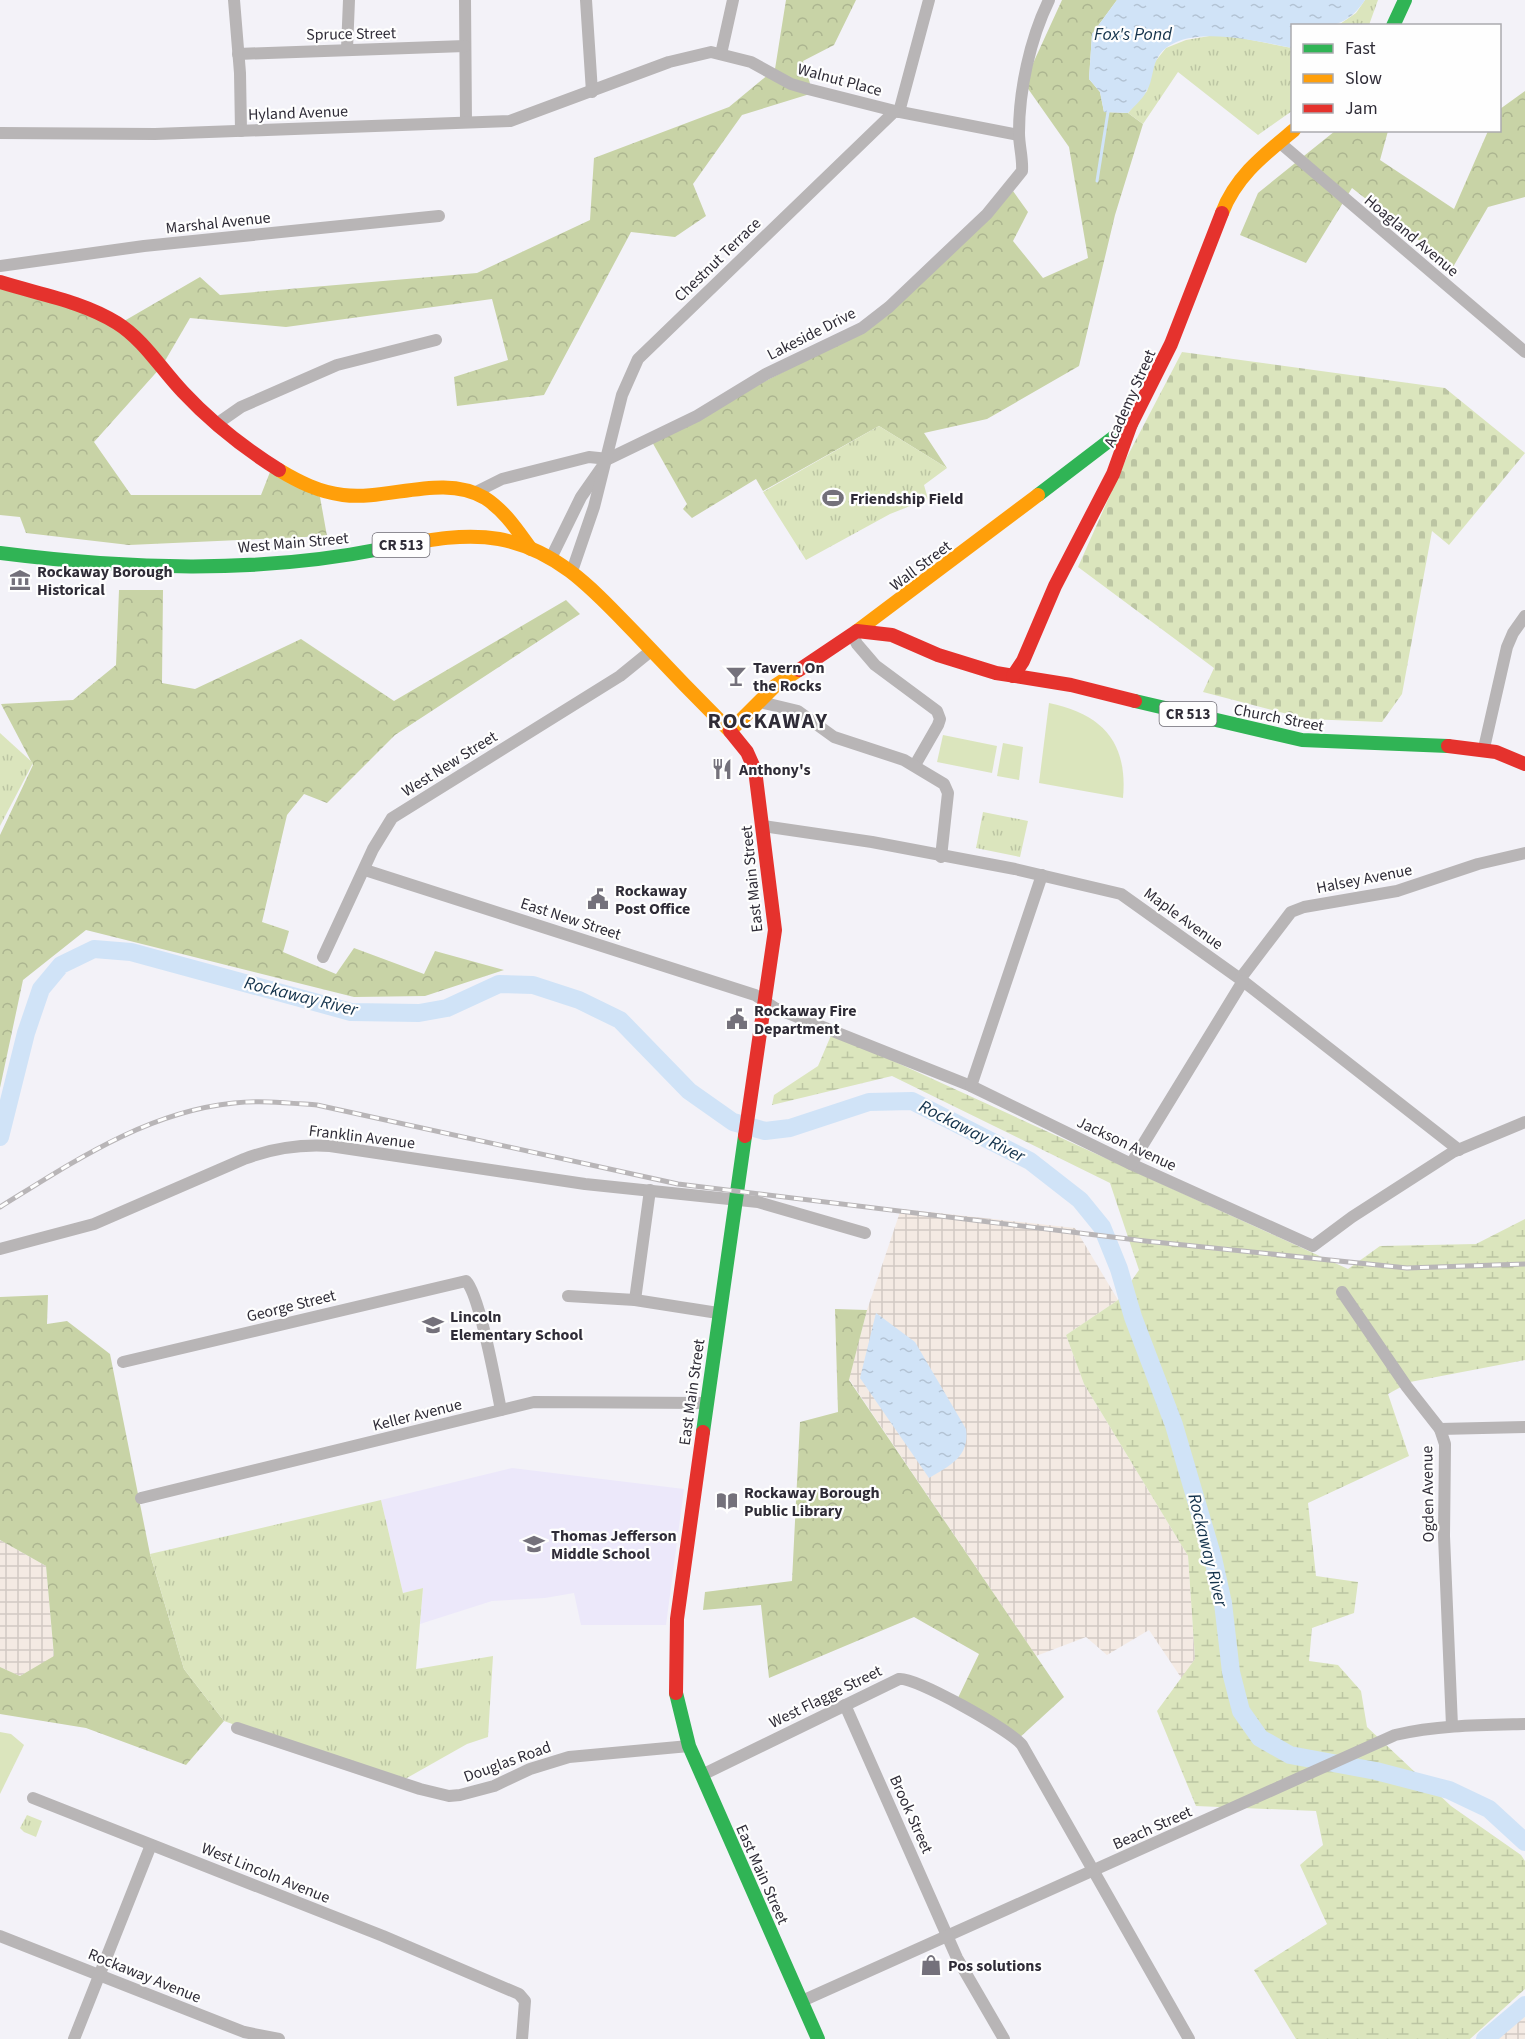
<svg xmlns="http://www.w3.org/2000/svg" width="1525" height="2039" font-family="'Source Sans 3',sans-serif">
  <style>
    .built { fill: #ece8fa }
    .industrial { fill: url(#industrial-grid) }
    .green { fill: #dbe5bd }
    .forest { fill: url(#forest-crowns) }
    .wetland { fill: url(#wetland-marsh) }
    .cemetery { fill: url(#cemetery-stones) }
    .park { fill: url(#park-tufts) }
    .water { fill: url(#water-ripples) }
    .lines { fill: none; stroke-linecap: round; stroke-linejoin: round }
    .stream { stroke: #d0e3f7; stroke-width: 3 }
    .river { stroke: #d0e3f7; stroke-width: 18 }
    .street { stroke: #b8b5b6; stroke-width: 12 }
    .fast { stroke: #30b455; stroke-width: 14 }
    .slow { stroke: #ff9f0a; stroke-width: 14 }
    .jam { stroke: #e5322d; stroke-width: 14 }
    .rail-casing { stroke: #b8b5b7; stroke-width: 5 }
    .rail { stroke: #fefefe; stroke-width: 3; stroke-dasharray: 9; stroke-linecap: butt }
    .labels { text-anchor: middle; stroke-width: 4.5; stroke-linejoin: round; paint-order: stroke }
    .shield { fill: #fefefe; stroke: #6d6b73; stroke-width: 1.5 }
    .shield-label { font-size: 15px; font-weight: bold; fill: #2f2c37 }
    .street-label { font-size: 16px; fill: #2f2c37; stroke: #fefefe }
    .poi-label { font-size: 16px; font-weight: bold; fill: #2f2c37; stroke: #fefefe; text-anchor: start }
    .water-label { font-size: 18px; font-style: italic; fill: #13324b; stroke: #fefefe }
    .district-label { font-size: 22px; font-weight: bold; letter-spacing: 1.5px; fill: #2f2c37; stroke: #fefefe }
  </style>
  <defs>
    <pattern id="industrial-grid" width="8" height="8" patternUnits="userSpaceOnUse" patternTransform="scale(1.5)"><rect width="8" height="8" fill="#f4eae3"/><path d="M0 4h8M4 0v8" fill="none" stroke="#d2c9c3"/></pattern>
    <pattern id="forest-crowns" width="20" height="18" patternUnits="userSpaceOnUse" patternTransform="scale(1.5)"><rect width="20" height="18" fill="#c8d3a6"/><path d="M2 6a3 3 0 1 1 6 0M12 15a3 3 0 1 1 6 0" fill="none" stroke="#acb590"/></pattern>
    <pattern id="wetland-marsh" width="20" height="14" patternUnits="userSpaceOnUse" patternTransform="scale(1.5)"><rect width="20" height="14" fill="#dbe5bd"/><path d="M1 5h8M5 5V1M11 12h8M15 12V8" fill="none" stroke="#bcc5a3"/></pattern>
    <pattern id="cemetery-stones" width="16" height="16" patternUnits="userSpaceOnUse" patternTransform="scale(1.5)"><rect width="16" height="16" fill="#dbe5bd"/><path d="M2 7V4a2 2 0 0 1 4 0v3zM10 15v-3a2 2 0 0 1 4 0v3z" fill="#bcc5a3"/></pattern>
    <pattern id="park-tufts" width="24" height="20" patternUnits="userSpaceOnUse" patternTransform="scale(1.5)"><rect width="24" height="20" fill="#dbe5bd"/><path d="M3 7l-1-3M5 7V3M7 7l1-3M15 17l-1-3M17 17v-4M19 17l1-3" fill="none" stroke="#bcc5a3"/></pattern>
    <pattern id="water-ripples" width="26" height="14" patternUnits="userSpaceOnUse" patternTransform="scale(1.5)"><rect width="26" height="14" fill="#d0e3f7"/><path d="M2 4q2-2 4 0t4 0M15 11q2-2 4 0t4 0" fill="none" stroke="#b3c3d4"/></pattern>
  </defs>
  <rect width="100%" height="100%" fill="#f3f2f8"/>
  <polygon class="built" points="512,1468 684,1489 666,1625 581,1625 574,1593 545,1598 492,1601 420,1624 423,1588 403,1593 381,1500"/>
  <g class="industrial">
    <polygon points="901,1209 1075,1228 1118,1300 1066,1335 1084,1384 1188,1556 1195,1659 1182,1679 1149,1630 1107,1655 1086,1637 1036,1656 849,1379 867,1310"/>
    <polygon points="0,1540 46,1566 54,1657 20,1676 0,1667"/>
    <polygon points="1525,2013 1525,2039 1498,2039"/>
  </g>
  <g class="green">
    <path d="M1049 703C1103 714 1128 743 1123 798L1039 783Z"/>
    <polygon points="943,735 997,746 992,773 937,762"/>
    <polygon points="1003,743 1023,747 1019,780 997,776"/>
    <polygon points="0,1732 11,1734 24,1745 0,1794"/>
  </g>
  <g class="forest">
    <polygon points="786,0 856,0 834,45 803,61 813,93 742,115 693,184 706,216 675,237 631,232 544,395 457,406 454,377 508,360 492,299 286,327 190,318 162,366 94,442 131,495 261,495 270,472 320,497 327,536 129,545 26,533 20,517 0,515 0,282 119,324 200,277 220,295 477,273 590,220 594,158 729,107 775,69"/>
    <polygon points="1062,0 1117,0 1092,34 1089,79 1100,92 1104,112 1128,113 1143,124 1115,215 1079,366 987,419 924,433 947,468 879,426 763,491 756,479 692,518 683,509 687,504 651,440 841,342 1013,191 1028,212 1013,241 1043,278 1088,258 1069,147 1024,83"/>
    <polygon points="1525,91 1525,197 1488,207 1453,267 1352,188 1306,263 1240,235 1258,193 1335,131 1388,131 1380,160 1454,209 1488,131 1500,130 1500,109"/>
    <polygon points="119,590 163,590 162,683 195,689 301,639 394,701 566,600 580,614 395,735 327,803 304,794 287,815 262,922 289,931 283,952 336,974 354,948 424,974 435,951 504,970 425,996 354,997 86,930 23,980 0,1088 0,835 33,765 1,704 73,700 116,665"/>
    <polygon points="48,1295 47,1324 67,1321 110,1354 150,1554 184,1669 224,1721 186,1765 86,1728 0,1714 0,1667 20,1676 54,1656 46,1566 0,1540 0,1297"/>
    <polygon points="835,1309 867,1310 849,1380 1064,1697 1018,1739 956,1702 979,1654 914,1617 769,1678 761,1605 703,1610 705,1592 792,1581 800,1422 838,1412"/>
  </g>
  <polygon class="wetland" points="832,1033 1348,1269 1380,1246 1476,1244 1525,1219 1525,1360 1410,1382 1388,1394 1409,1456 1308,1503 1316,1576 1358,1582 1354,1613 1312,1628 1309,1661 1338,1665 1361,1691 1367,1727 1451,1806 1521,1855 1525,1861 1525,1989 1470,2039 1296,2039 1254,1970 1327,1924 1300,1865 1323,1845 1316,1811 1196,1806 1157,1711 1195,1659 1188,1556 1084,1384 1066,1335 1118,1300 1139,1270 1110,1183 892,1076 772,1105 774,1095 818,1066"/>
  <polygon class="cemetery" points="1182,352 1445,388 1525,453 1449,545 1432,531 1402,694 1382,722 1307,719 1203,692 1214,668 1078,567 1127,457"/>
  <g class="park">
    <polygon points="1365,0 1378,0 1369,25 1337,26 1356,13"/>
    <polygon points="1221,34 1292,48 1292,111 1258,135 1178,72 1143,124 1128,113 1147,91 1154,63 1166,48 1186,40"/>
    <polygon points="879,426 947,468 924,485 928,499 890,514 806,560 763,492"/>
    <polygon points="0,733 33,763 0,826"/>
    <polygon points="983,812 1028,821 1020,857 976,848"/>
    <polygon points="381,1500 403,1593 423,1588 416,1669 493,1656 488,1737 467,1744 398,1783 224,1721 184,1669 150,1554"/>
    <polygon points="27,1815 42,1821 36,1837 24,1832 20,1828"/>
  </g>
  <g class="water">
    <path d="M1117 0H1365C1344 31 1326 26 1292 26V48C1259 42 1186 22 1160 54 1151 66 1154 80 1146 92 1142 100 1134 106 1128 113L1104 112 1100 92 1089 79 1092 34Z"/>
    <path d="M876 1313 915 1342 966 1429C970 1456 950 1466 929 1478L860 1378Z"/>
  </g>
  <g class="lines">
    <polyline class="stream" points="1097,181 1108,112"/>
    <g class="river">
      <polyline points="0,1137 26,1033 41,989 61,965 94,949 131,952 351,1012 419,1013 447,1008 499,984 533,985 579,1000 620,1020 689,1091 733,1122 765,1131 790,1128 869,1102 912,1101 1030,1161 1080,1200 1102,1227 1119,1269 1133,1317 1174,1425 1213,1558 1223,1603 1231,1672 1241,1711 1260,1738 1290,1755 1376,1771 1449,1790 1489,1809 1525,1842"/>
      <polyline points="1485,2039 1525,2005"/>
    </g>
    <g class="street">
      <polyline points="234,0 240,73 241,131"/>
      <polyline points="465,0 466,122"/>
      <polyline points="586,0 592,92"/>
      <polyline points="347,49 349,0"/>
      <polyline points="238,54 465,46"/>
      <polyline points="721,54 733,0"/>
      <polyline points="899,112 929,0"/>
      <polyline points="0,133 155,134 510,121 669,62 711,52 751,62 791,84 808,89 895,111 1019,135"/>
      <polyline points="1279,142 1525,352"/>
      <polyline points="0,266 144,246 439,216"/>
      <polyline points="218,423 241,407 337,365 436,340"/>
      <path d="M476 492 502 479 589 457 608 459 697 416 766 374 862 328 889 307 987 214 1022 171C1023 158 1019 146 1019 133 1019 90 1030 39 1049 0"/>
      <polyline points="551,558 581,497 602,467"/>
      <polyline points="572,571 594,507 622,395 638,359 895,111"/>
      <polyline points="852,634 857,644 875,665 937,711 940,719 938,725 915,765"/>
      <polyline points="760,702 798,711 834,737 904,760 944,784 948,793 941,857"/>
      <polyline points="1484,748 1507,647 1513,633 1525,616"/>
      <polyline points="763,826 872,842 1015,869 1121,894 1243,981 1459,1150"/>
      <polyline points="365,870 755,995 775,1008 971,1086 1131,1164 1313,1246 1352,1217 1453,1152 1525,1122"/>
      <polyline points="323,957 373,849 392,818 620,676 652,650"/>
      <polyline points="1240,979 1291,912 1304,907 1397,891 1478,864 1525,853"/>
      <polyline points="971,1086 1042,875"/>
      <polyline points="1131,1164 1243,981"/>
      <path d="M0 1249 94 1224 244 1159C273 1148 300 1144 330 1146L585 1184 758 1202 865 1233"/>
      <polyline points="1342,1292 1407,1387 1440,1429 1445,1444 1444,1536 1452,1726"/>
      <polyline points="568,1296 635,1300 650,1190"/>
      <polyline points="635,1300 718,1313"/>
      <path d="M123 1362 466 1281C480 1295 496 1386 501 1410"/>
      <polyline points="1440,1429 1525,1427"/>
      <polyline points="141,1498 534,1402 706,1403"/>
      <polyline points="845,1705 957,1958 1004,2039"/>
      <polyline points="237,1728 420,1789 449,1796 460,1795 494,1786 530,1769 569,1757 689,1746"/>
      <path d="M702 1775 899 1679C914 1676 1012 1731 1022 1745L1189 2039"/>
      <polyline points="33,1798 383,1936 519,1994 525,2001 522,2039"/>
      <polyline points="0,1936 244,2032 279,2039"/>
      <path d="M802 2001 1395 1735C1438 1725 1481 1725 1525 1724"/>
      <polyline points="74,2039 151,1845"/>
    </g>
    <g class="fast">
      <polyline points="1393,26 1405,0"/>
      <polyline points="1038,495 1131,424"/>
      <path d="M0 553C126 569 256 574 381 549"/>
      <polyline points="1135,701 1302,740 1448,746"/>
      <polyline points="703,1432 745,1136"/>
      <polyline points="676,1693 689,1746 818,2039"/>
    </g>
    <g class="slow">
      <path d="M1222 213C1236 176 1264 155 1294 130"/>
      <path d="M279 470C299 482 319 492 343 495 388 501 443 473 485 498 505 511 517 530 531 549"/>
      <path d="M381 549C419 542 460 532 499 539 560 550 597 594 638 636 668 668 699 700 730 731L776 685 799 670"/>
      <polyline points="857,631 1038,495"/>
    </g>
    <g class="jam">
      <path d="M0 282C38 294 82 301 117 323 144 340 161 369 183 392 211 422 244 448 279 470"/>
      <polyline points="799,670 857,631 892,635 938,655 996,673 1071,685 1135,701"/>
      <polyline points="1013,676 1023,661 1055,586 1113,474 1131,424 1171,344 1222,213"/>
      <polyline points="730,731 747,752 755,770 775,930 745,1136"/>
      <polyline points="1448,746 1496,752 1525,764"/>
      <polyline points="676,1693 677,1619 703,1432"/>
    </g>
    <defs>
      <path id="rail" d="M0 1207C73 1162 146 1112 234 1103 261 1100 289 1103 317 1105L678 1184 1145 1241 1407 1268 1525 1264"/>
    </defs>
    <use href="#rail" class="rail-casing"/>
    <use href="#rail" class="rail"/>
  </g>
  <defs>
    <symbol id="stadium-bare" viewBox="-9 -9 18 18"><path d="M0-5a6.5 5 0 1 0 0 10a6.5 5 0 1 0 0-10ZM-3.5-1.8h7v3.6h-7Z" fill="#74717b" stroke="#fefefe" stroke-width="2.5" paint-order="stroke"/></symbol>
    <symbol id="museum-bare" viewBox="-9 -9 18 18"><path d="M0-6L6-3V-2H-6V-3ZM-5-1h2V3h-2ZM-1-1h2V3h-2ZM3-1h2V3H3ZM-6 4H6V6H-6Z" fill="#74717b" stroke="#fefefe" stroke-width="2.5" paint-order="stroke"/></symbol>
    <symbol id="bar-bare" viewBox="-9 -9 18 18"><path d="M-6-5H6L.8 .8V4.5H3.5V6h-7V4.5H-.8V.8Z" fill="#74717b" stroke="#fefefe" stroke-width="2.5" paint-order="stroke"/></symbol>
    <symbol id="restaurant-bare" viewBox="-9 -9 18 18"><path d="M-5-6h1v4h1v-4h1v4h1v-4h1v5L-1.5 .5V6h-2V.5L-5-1ZM5-6V6H3V1.5H1.5Q1.5-4 5-6Z" fill="#74717b" stroke="#fefefe" stroke-width="2.5" paint-order="stroke"/></symbol>
    <symbol id="civic-bare" viewBox="-9 -9 18 18"><path d="M-.6-6.5H3V-4.5H.6V-3L4-1V1h2V6H-6V1h2V-1L-.6-3ZM-1.2 2.5V6h2.4V2.5Z" fill="#74717b" stroke="#fefefe" stroke-width="2.5" paint-order="stroke"/></symbol>
    <symbol id="school-bare" viewBox="-9 -9 18 18"><path d="M0-5L7-2L0 1L-7-2ZM-4 1L0 2.5L4 1V4Q0 6-4 4Z" fill="#74717b" stroke="#fefefe" stroke-width="2.5" paint-order="stroke"/></symbol>
    <symbol id="library-bare" viewBox="-9 -9 18 18"><path d="M-6-4Q-3-5.5-.7-3.5V5Q-3 3-6 4ZM6-4Q3-5.5 .7-3.5V5Q3 3 6 4Z" fill="#74717b" stroke="#fefefe" stroke-width="2.5" paint-order="stroke"/></symbol>
    <symbol id="shop-bare" viewBox="-9 -9 18 18"><path d="M-5-2.5h2.3a2.7 3.5 0 0 1 5.4 0H5L5.5 6h-11ZM-1.5-2.5h3a1.5 2.3 0 0 0-3 0Z" fill="#74717b" stroke="#fefefe" stroke-width="2.5" paint-order="stroke"/></symbol>
  </defs>
  <g fill-rule="evenodd">
    <use href="#stadium-bare" x="818" y="483" width="30" height="30"/>
    <use href="#museum-bare" x="5" y="565" width="30" height="30"/>
    <use href="#bar-bare" x="721" y="661" width="30" height="30"/>
    <use href="#restaurant-bare" x="707" y="754" width="30" height="30"/>
    <use href="#civic-bare" x="583" y="884" width="30" height="30"/>
    <use href="#civic-bare" x="722" y="1004" width="30" height="30"/>
    <use href="#school-bare" x="418" y="1310" width="30" height="30"/>
    <use href="#library-bare" x="712" y="1486" width="30" height="30"/>
    <use href="#school-bare" x="519" y="1529" width="30" height="30"/>
    <use href="#shop-bare" x="916" y="1950" width="30" height="30"/>
  </g>
  <g class="labels">
    <g class="shield">
      <rect x="372.5" y="533" width="57" height="24" rx="4.5"/>
      <rect x="1159.5" y="702" width="57" height="24" rx="4.5"/>
    </g>
    <g class="shield-label">
      <text x="401" y="550">CR 513</text>
      <text x="1188" y="719">CR 513</text>
    </g>
    <g class="street-label">
      <text transform="translate(351 33) rotate(-1)" y="6">Spruce Street</text>
      <text transform="translate(840 79) rotate(15)" y="6">Walnut Place</text>
      <text transform="translate(298 112) rotate(-2)" y="6">Hyland Avenue</text>
      <text transform="translate(218 222) rotate(-6)" y="6">Marshal Avenue</text>
      <text transform="translate(1412 235) rotate(40)" y="6">Hoagland Avenue</text>
      <text transform="translate(717 259) rotate(-44)" y="6">Chestnut Terrace</text>
      <text transform="translate(811 333) rotate(-27)" y="6">Lakeside Drive</text>
      <text transform="translate(1129 398) rotate(-66)" y="6">Academy Street</text>
      <text transform="translate(293 542) rotate(-5)" y="6">West Main Street</text>
      <text transform="translate(920 565) rotate(-37)" y="6">Wall Street</text>
      <text transform="translate(1279 717) rotate(11)" y="6">Church Street</text>
      <text transform="translate(449 763) rotate(-32)" y="6">West New Street</text>
      <text transform="translate(1364 878) rotate(-11)" y="6">Halsey Avenue</text>
      <text transform="translate(751 879) rotate(-96)" y="6">East Main Street</text>
      <text transform="translate(571 918) rotate(18)" y="6">East New Street</text>
      <text transform="translate(1184 918) rotate(36)" y="6">Maple Avenue</text>
      <text transform="translate(362 1136) rotate(7)" y="6">Franklin Avenue</text>
      <text transform="translate(1127 1143) rotate(25)" y="6">Jackson Avenue</text>
      <text transform="translate(291 1305) rotate(-14)" y="6">George Street</text>
      <text transform="translate(691 1392) rotate(-82)" y="6">East Main Street</text>
      <text transform="translate(417 1414) rotate(-14)" y="6">Keller Avenue</text>
      <text transform="translate(1427 1494) rotate(-91)" y="6">Ogden Avenue</text>
      <text transform="translate(825 1696) rotate(-26)" y="6">West Flagge Street</text>
      <text transform="translate(507 1761) rotate(-20)" y="6">Douglas Road</text>
      <text transform="translate(912 1814) rotate(66)" y="6">Brook Street</text>
      <text transform="translate(1152 1827) rotate(-24)" y="6">Beach Street</text>
      <text transform="translate(266 1872) rotate(22)" y="6">West Lincoln Avenue</text>
      <text transform="translate(763 1874) rotate(66)" y="6">East Main Street</text>
      <text transform="translate(145 1975) rotate(22)" y="6">Rockaway Avenue</text>
    </g>
    <g class="poi-label">
      <text x="850" y="504">Friendship Field</text>
      <text x="37" y="577">Rockaway Borough<tspan x="37" dy="18">Historical</tspan></text>
      <text x="753" y="673">Tavern On<tspan x="753" dy="18">the Rocks</tspan></text>
      <text x="739" y="775">Anthony's</text>
      <text x="615" y="896">Rockaway<tspan x="615" dy="18">Post Office</tspan></text>
      <text x="754" y="1016">Rockaway Fire<tspan x="754" dy="18">Department</tspan></text>
      <text x="450" y="1322">Lincoln<tspan x="450" dy="18">Elementary School</tspan></text>
      <text x="744" y="1498">Rockaway Borough<tspan x="744" dy="18">Public Library</tspan></text>
      <text x="551" y="1541">Thomas Jefferson<tspan x="551" dy="18">Middle School</tspan></text>
      <text x="948" y="1971">Pos solutions</text>
    </g>
    <g class="water-label">
      <text x="1133" y="40">Fox's Pond</text>
      <text transform="translate(301 996) rotate(14)" y="6">Rockaway River</text>
      <text transform="translate(972 1131) rotate(27)" y="6">Rockaway River</text>
      <text transform="translate(1208 1550) rotate(76)" y="6">Rockaway River</text>
    </g>
    <g class="district-label">
      <text x="768" y="728">ROCKAWAY</text>
    </g>
  </g>
  <rect x="1291" y="24" width="210" height="108" fill="#fefefe" stroke="#abaaae" stroke-width="1.5"/>
  <rect x="1303" y="44" width="30" height="9" fill="#30b455" stroke="#abaaae" stroke-width="1.5"/>
  <text x="1345" y="54" font-size="18" fill="#2f2c37">Fast</text>
  <rect x="1303" y="74" width="30" height="9" fill="#ff9f0a" stroke="#abaaae" stroke-width="1.5"/>
  <text x="1345" y="84" font-size="18" fill="#2f2c37">Slow</text>
  <rect x="1303" y="104" width="30" height="9" fill="#e5322d" stroke="#abaaae" stroke-width="1.5"/>
  <text x="1345" y="114" font-size="18" fill="#2f2c37">Jam</text>
</svg>
